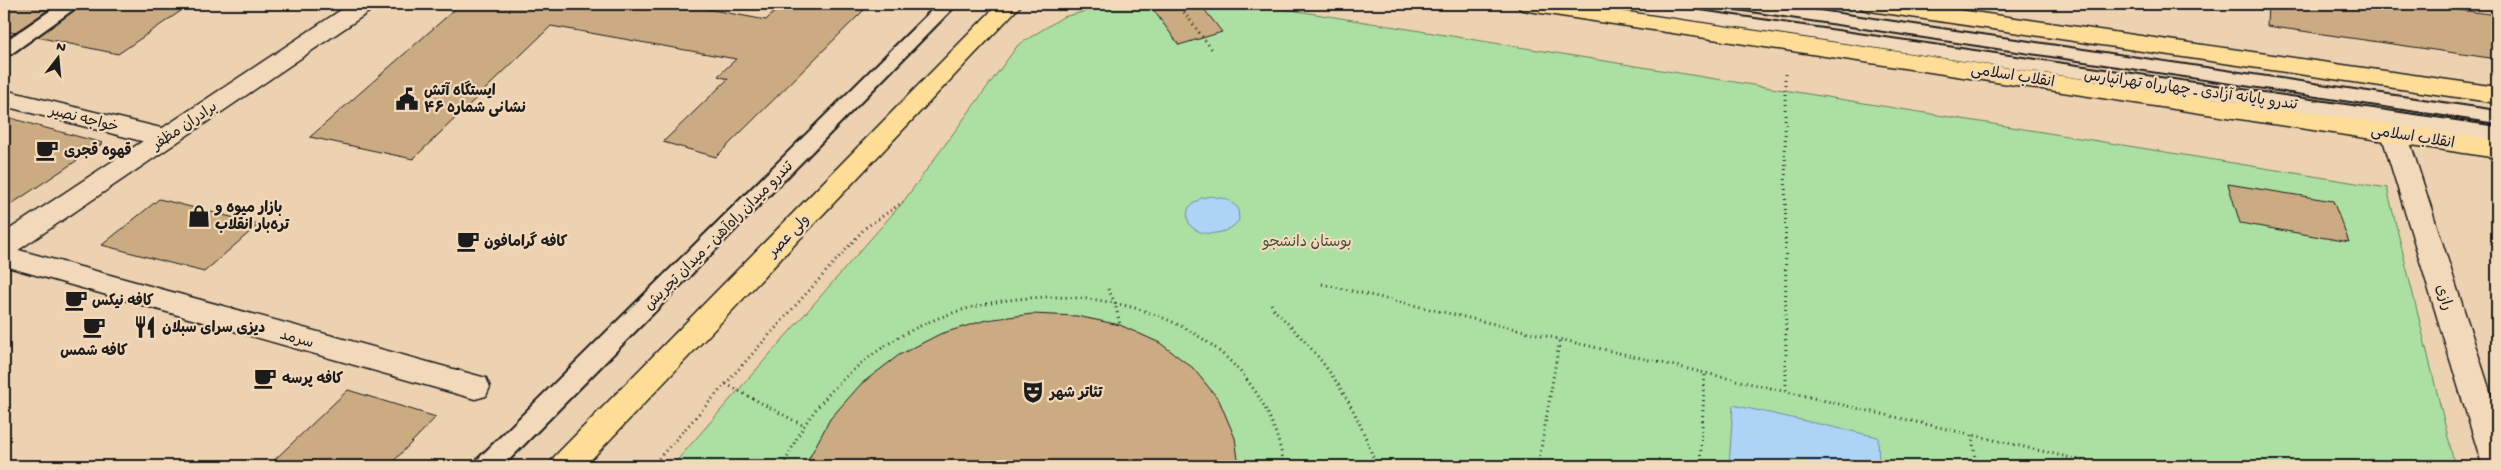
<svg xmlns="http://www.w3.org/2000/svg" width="2501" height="470" font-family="'Gochi Hand','Playpen Sans Arabic',sans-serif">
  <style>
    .green { fill: #ace0a2; stroke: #647e5f }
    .water { fill: #add3f6; stroke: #738a9f }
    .building { fill: #cbab82; stroke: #1c1c1c }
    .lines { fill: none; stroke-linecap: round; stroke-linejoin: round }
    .lane-casing { stroke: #1c1c1c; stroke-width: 4 }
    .street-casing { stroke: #1c1c1c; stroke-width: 3 }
    .secondary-casing { stroke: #1c1c1c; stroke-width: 3 }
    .primary-casing { stroke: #1c1c1c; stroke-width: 3 }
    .path { stroke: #1c1c1c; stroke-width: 3; stroke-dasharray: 1 4; stroke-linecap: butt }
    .lane { fill: #f2d9ba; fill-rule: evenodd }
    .street { fill: #f2d9ba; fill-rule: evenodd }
    .secondary { fill: #f2d9ba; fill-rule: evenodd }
    .primary { fill: #fedd96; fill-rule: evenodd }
    .labels { text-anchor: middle; stroke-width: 4.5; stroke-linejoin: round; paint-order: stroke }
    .street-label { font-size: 15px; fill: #1c1c1c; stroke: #f2d9ba }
    .poi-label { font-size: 15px; font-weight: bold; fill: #1c1c1c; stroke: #f2d9ba; text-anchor: start }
    .park-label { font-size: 15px; fill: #404d3e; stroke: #f2d9ba }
  </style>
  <rect width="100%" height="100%" fill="#ecd2b0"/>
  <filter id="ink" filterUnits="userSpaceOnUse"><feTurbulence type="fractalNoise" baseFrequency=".02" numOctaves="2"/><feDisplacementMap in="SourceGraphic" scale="10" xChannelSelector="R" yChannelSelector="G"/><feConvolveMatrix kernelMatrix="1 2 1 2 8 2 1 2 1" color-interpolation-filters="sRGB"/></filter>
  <g filter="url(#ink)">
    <polygon class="green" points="1115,4 1142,4 1221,32 1200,4 1254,4 2387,188 2455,466 672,466 903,202 1018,45 1063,17"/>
    <g class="water">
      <path d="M1210 196 1227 199 1238 208 1239 220C1225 241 1178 238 1189 207L1201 198Z"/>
      <polygon points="1733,405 1878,437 1879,466 1729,466"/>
    </g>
    <g class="building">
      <polygon points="4,4 57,4 14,33 4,30"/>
      <polygon points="83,4 191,4 118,54 37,37"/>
      <polygon points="461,4 681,4 766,20 783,4 870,4 716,157 663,142 728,79 718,76 736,59 551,26 413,159 310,137"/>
      <polygon points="1149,4 1200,4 1222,32 1179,45"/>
      <polygon points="2268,4 2413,4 2497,15 2497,59 2267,26"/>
      <polygon points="4,116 38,126 103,143 4,209"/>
      <polygon points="2228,184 2333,201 2349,242 2240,223"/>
      <polygon points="159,199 259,224 204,272 102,245"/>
      <polygon points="1032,314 1077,316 1120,325 1160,343 1193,368 1219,400 1235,438 1239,466 805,466 830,419 861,384 899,355 940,334 986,320"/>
      <polygon points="348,390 436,417 389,466 268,466"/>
    </g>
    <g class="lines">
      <defs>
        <g id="lane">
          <polygon points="60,4 81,4 11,54 4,56 4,42"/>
          <polygon points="938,4 957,4 503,466 475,466 478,459"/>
          <polygon points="1608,4 1652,4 2497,127 2497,141 1617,9 1611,8"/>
          <polygon points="1728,4 1772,4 2497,111 2497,123 1737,9 1731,8"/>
        </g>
        <g id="street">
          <polygon points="4,90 165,129 174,132 178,138 174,144 165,147 4,106"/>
          <polygon points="4,246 475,375 486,378 490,387 486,396 475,399 4,266"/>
        </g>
        <g id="secondary">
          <polygon points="350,4 376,4 373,9 14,253 4,256 4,233"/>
          <polygon points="2394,124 2403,127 2407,133 2497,413 2497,466 2484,466 2481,461 2381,133 2385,127"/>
        </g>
        <g id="primary">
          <polygon points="998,4 1022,4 585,466 549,466 554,457"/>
          <polygon points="1517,4 1573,4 2497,140 2497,158 1528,11 1520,9"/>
          <polygon points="1859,4 1917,4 2497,87 2497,103 1870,11 1862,9"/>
        </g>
      </defs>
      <use href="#lane" class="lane-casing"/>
      <use href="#street" class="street-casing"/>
      <use href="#secondary" class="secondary-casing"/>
      <use href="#primary" class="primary-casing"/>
      <g class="path">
        <polyline points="1178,4 1213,51"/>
        <polyline points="1785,74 1786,391"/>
        <polyline points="1322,284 2106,466"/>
        <polyline points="1108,289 1115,303 1120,325"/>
        <path d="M1271 304 1274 310C1324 357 1355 401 1376 466"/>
        <polyline points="726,384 804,426"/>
        <polyline points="1972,435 1976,466"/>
        <polyline points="652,466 865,228 903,202"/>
        <path d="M783 466C790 453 796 438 804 426 830 386 869 353 910 331 1043 261 1256 296 1284 466"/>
        <polyline points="1538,466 1560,338"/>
        <polyline points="1700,466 1705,372"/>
      </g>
      <use href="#lane" class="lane"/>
      <use href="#street" class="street"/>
      <use href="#secondary" class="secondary"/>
      <use href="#primary" class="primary"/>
    </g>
  </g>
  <defs>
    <symbol id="civic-bare" viewBox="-9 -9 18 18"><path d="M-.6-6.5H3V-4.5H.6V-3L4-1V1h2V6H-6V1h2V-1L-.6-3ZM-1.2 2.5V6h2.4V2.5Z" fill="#1c1c1c" stroke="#f2d9ba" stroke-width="2.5" paint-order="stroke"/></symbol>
    <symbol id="cafe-bare" viewBox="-9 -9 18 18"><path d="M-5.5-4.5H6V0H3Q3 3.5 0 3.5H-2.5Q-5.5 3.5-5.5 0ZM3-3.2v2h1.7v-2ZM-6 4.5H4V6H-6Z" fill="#1c1c1c" stroke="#f2d9ba" stroke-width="2.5" paint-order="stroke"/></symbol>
    <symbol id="shop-bare" viewBox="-9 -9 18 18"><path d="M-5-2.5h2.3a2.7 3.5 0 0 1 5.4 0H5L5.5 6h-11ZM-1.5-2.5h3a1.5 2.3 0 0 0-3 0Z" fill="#1c1c1c" stroke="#f2d9ba" stroke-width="2.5" paint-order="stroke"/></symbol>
    <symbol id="restaurant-bare" viewBox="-9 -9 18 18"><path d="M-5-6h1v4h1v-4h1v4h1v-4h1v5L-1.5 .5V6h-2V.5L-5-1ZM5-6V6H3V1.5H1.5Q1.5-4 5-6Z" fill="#1c1c1c" stroke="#f2d9ba" stroke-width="2.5" paint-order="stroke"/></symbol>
    <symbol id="theatre-bare" viewBox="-9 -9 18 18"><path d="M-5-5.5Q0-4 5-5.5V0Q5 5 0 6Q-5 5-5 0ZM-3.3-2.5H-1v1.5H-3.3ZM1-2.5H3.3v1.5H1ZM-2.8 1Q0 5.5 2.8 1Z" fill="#1c1c1c" stroke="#f2d9ba" stroke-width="2.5" paint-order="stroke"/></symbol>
  </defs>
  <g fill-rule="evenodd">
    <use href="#civic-bare" x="391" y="83" width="32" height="32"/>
    <use href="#cafe-bare" x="31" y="134" width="32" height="32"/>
    <use href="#shop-bare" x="183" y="200" width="32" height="32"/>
    <use href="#cafe-bare" x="452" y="225" width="32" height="32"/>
    <use href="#cafe-bare" x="60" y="284" width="32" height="32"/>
    <use href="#cafe-bare" x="78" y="311" width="32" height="32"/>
    <use href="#restaurant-bare" x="129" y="311" width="32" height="32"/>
    <use href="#cafe-bare" x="249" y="362" width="32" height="32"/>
    <use href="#theatre-bare" x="1017" y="376" width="32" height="32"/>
  </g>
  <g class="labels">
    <g class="street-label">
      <text transform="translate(2013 75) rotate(9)" y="5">انقلاب اسلامی</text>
      <text transform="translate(2191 89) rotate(8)" y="5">تندرو پایانه آزادی ـ چهارراه تهرانپارس</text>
      <text transform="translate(84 118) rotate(14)" y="5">خواجه نصیر</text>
      <text transform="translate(184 125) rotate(-34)" y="5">برادران مظفر</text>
      <text transform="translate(2413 136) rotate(9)" y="5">انقلاب اسلامی</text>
      <text transform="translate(718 235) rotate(-45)" y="5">تندرو میدان راه‌آهن - میدان تجریش</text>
      <text transform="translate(788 235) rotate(-46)" y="5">ولی عصر</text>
      <text transform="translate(2445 297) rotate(72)" y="5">رازی</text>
      <text transform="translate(297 338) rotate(16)" y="5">سرمد</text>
    </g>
    <g class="poi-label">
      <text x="424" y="95">ایستگاه آتش<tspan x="424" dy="17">نشانی شماره ۴۶</tspan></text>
      <text x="64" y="155">قهوه قجری</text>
      <text x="215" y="212">بازار میوه و<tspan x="215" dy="17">تره‌بار انقلاب</tspan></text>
      <text x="484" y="246">کافه گرامافون</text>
      <text x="92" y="305">کافه نیکس</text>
      <text x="162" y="332">دیزی سرای سبلان</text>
      <text x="94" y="355" text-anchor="middle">کافه شمس</text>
      <text x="282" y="383">کافه پرسه</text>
      <text x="1050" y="397">تئاتر شهر</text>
    </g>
    <g class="park-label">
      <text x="1307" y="246">بوستان دانشجو</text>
    </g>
  </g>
  <rect width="2501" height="470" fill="none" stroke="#f2d9ba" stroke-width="20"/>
  <rect x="10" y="10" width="2481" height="450" fill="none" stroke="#1c1c1c" stroke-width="2" filter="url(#ink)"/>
  <g transform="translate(58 58) rotate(16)" stroke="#f2d9ba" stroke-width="4" paint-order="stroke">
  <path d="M0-4L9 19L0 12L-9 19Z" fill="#1c1c1c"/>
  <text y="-8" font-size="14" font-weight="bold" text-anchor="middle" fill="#1c1c1c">N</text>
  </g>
</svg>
